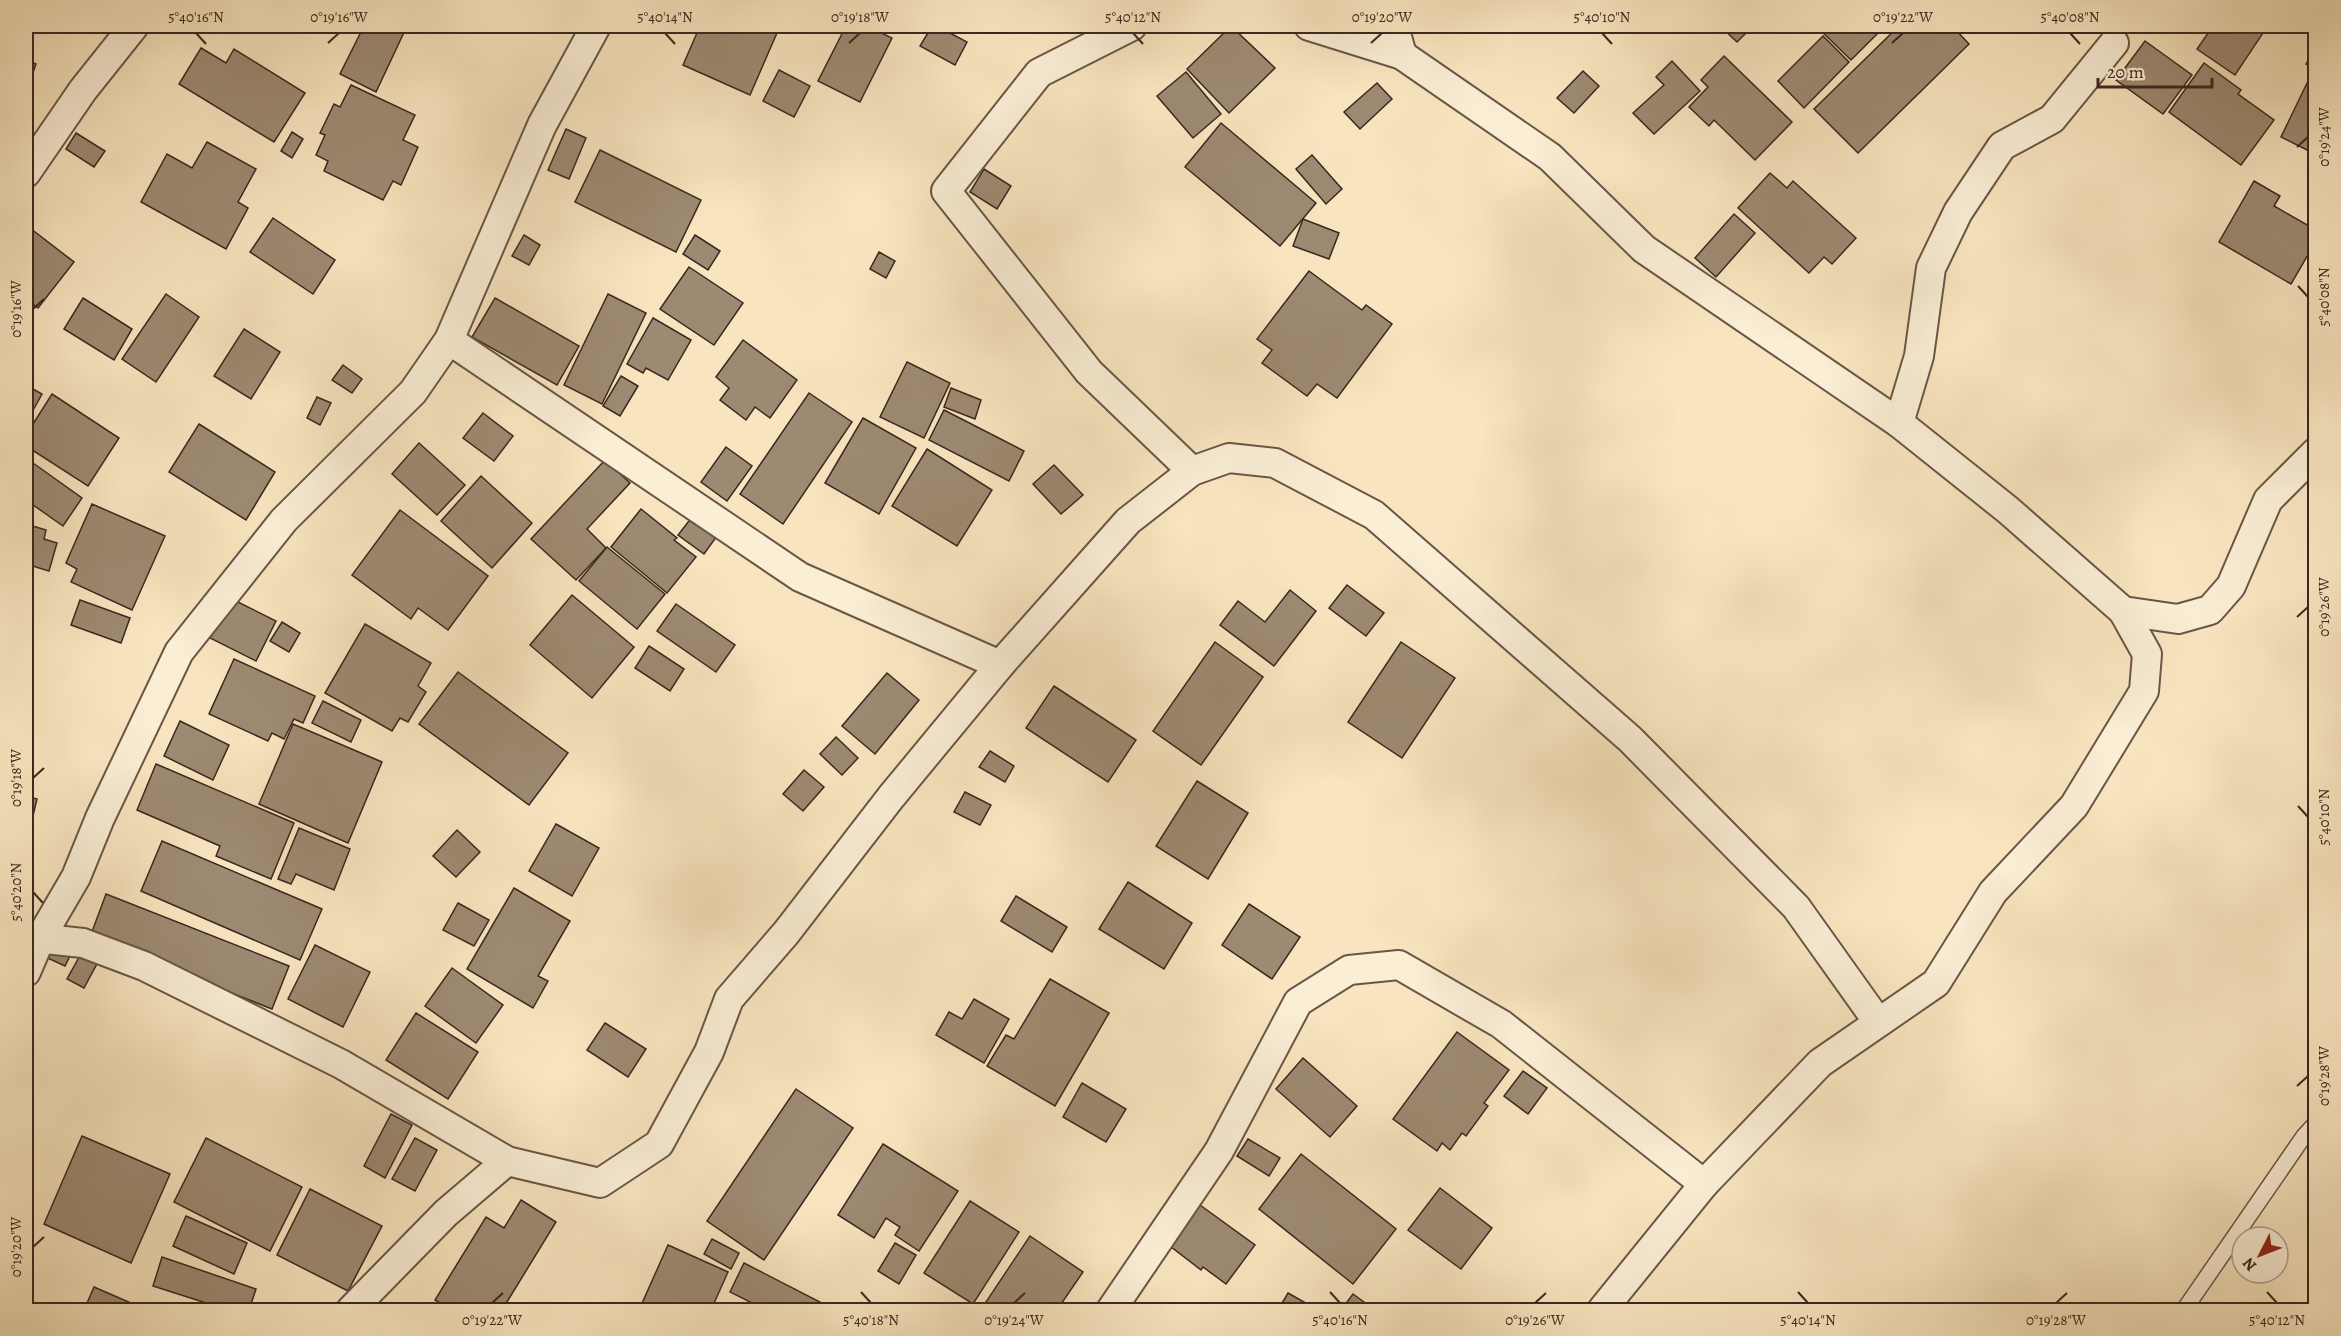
<svg xmlns="http://www.w3.org/2000/svg" width="2341" height="1336" font-family="Alegreya,serif">
  <style>
    .building { fill: #9d8a72; stroke: #3b271f; stroke-width: 1.5 }
    .lines { fill: none; stroke-linecap: round; stroke-linejoin: round }
    .service-casing { stroke: #6a5647; stroke-width: 18 }
    .minor-casing { stroke: #6a5647; stroke-width: 32 }
    .service { stroke: #faeed5; stroke-width: 15 }
    .minor { stroke: #faeed5; stroke-width: 28 }
    .ticks { fill: none; stroke: #3b271f; stroke-width: 2 }
    .neatline { fill: none; stroke: #3b271f; stroke-width: 2 }
    .ticks-label { font-size: 15px; text-anchor: middle; fill: #3b271f }
  </style>
  <rect width="100%" height="100%" fill="#f8e5bf"/>
  <filter id="stains"><feTurbulence type="fractalNoise" baseFrequency=".00333" numOctaves="4"/><feColorMatrix values="0 0 0 0 .2 0 0 0 0 .09 0 0 0 0 .02 0 0 0 .5 -.17"/></filter>
  <radialGradient id="worn" r=".72"><stop offset=".6" stop-color="#630" stop-opacity="0"/><stop offset="1" stop-color="#630" stop-opacity=".3"/></radialGradient>
  <g class="building">
    <polygon points="364,26 407,26 376,92 340,74"/>
    <polygon points="700,26 780,26 750,95 683,65"/>
    <polygon points="846,26 867,26 892,38 860,102 818,81"/>
    <polygon points="932,26 937,26 967,42 955,65 920,46"/>
    <polygon points="1231,26 1275,68 1229,113 1187,69"/>
    <polygon points="1720,26 1753,26 1737,42"/>
    <polygon points="1816,26 1885,26 1851,60"/>
    <polygon points="1899,26 1952,26 1969,44 1858,153 1814,109"/>
    <polygon points="2213,26 2259,26 2265,30 2235,75 2197,49"/>
    <polygon points="1823,36 1849,62 1804,108 1778,81"/>
    <polygon points="2145,41 2192,75 2163,114 2116,80"/>
    <polygon points="201,48 226,63 234,49 305,93 274,142 179,84"/>
    <polygon points="2316,49 2316,70 2306,64"/>
    <polygon points="1724,56 1792,122 1755,160 1714,120 1709,126 1689,107 1708,87 1701,80"/>
    <polygon points="26,60 36,64 26,93"/>
    <polygon points="1672,61 1700,91 1654,134 1633,113 1664,85 1656,77"/>
    <polygon points="2204,63 2241,90 2238,94 2274,120 2241,165 2169,112"/>
    <polygon points="779,70 810,86 794,117 763,101"/>
    <polygon points="1583,71 1599,86 1574,113 1557,98"/>
    <polygon points="1186,72 1221,114 1193,138 1157,96"/>
    <polygon points="2309,79 2316,82 2316,144 2311,142 2307,150 2281,137"/>
    <polygon points="1377,83 1392,99 1360,129 1344,112"/>
    <polygon points="351,85 415,115 403,140 418,147 401,185 393,181 383,200 324,171 328,161 316,155 325,135 320,133 334,104 340,107"/>
    <polygon points="1221,123 1316,203 1280,246 1185,167"/>
    <polygon points="566,129 586,138 569,179 548,170"/>
    <polygon points="292,132 303,139 292,158 281,151"/>
    <polygon points="76,133 105,151 94,167 66,149"/>
    <polygon points="207,142 256,169 238,202 248,208 226,249 141,202 167,154 192,168"/>
    <polygon points="600,150 701,200 676,252 575,202"/>
    <polygon points="1312,155 1342,189 1326,204 1296,169"/>
    <polygon points="984,169 1011,186 997,209 970,192"/>
    <polygon points="1770,173 1787,188 1793,181 1856,238 1832,264 1824,257 1809,273 1738,208"/>
    <polygon points="2254,181 2280,196 2274,206 2316,230 2316,241 2291,284 2219,242"/>
    <polygon points="1734,214 1755,233 1716,277 1695,258"/>
    <polygon points="273,218 335,260 313,294 250,252"/>
    <polygon points="1303,219 1339,233 1329,259 1293,246"/>
    <polygon points="26,225 74,262 38,308 26,299"/>
    <polygon points="524,235 540,245 529,265 512,256"/>
    <polygon points="695,235 720,251 708,270 683,254"/>
    <polygon points="879,252 895,261 886,278 870,269"/>
    <polygon points="689,267 743,303 714,345 660,309"/>
    <polygon points="1309,271 1362,310 1366,305 1392,324 1337,398 1317,384 1307,396 1262,363 1272,350 1257,339"/>
    <polygon points="166,294 199,317 156,382 122,359"/>
    <polygon points="608,294 646,313 602,404 564,385"/>
    <polygon points="83,298 132,329 114,360 64,329"/>
    <polygon points="495,298 579,346 557,385 472,337"/>
    <polygon points="653,318 691,340 668,380 646,368 643,373 627,364"/>
    <polygon points="244,329 280,352 251,399 214,376"/>
    <polygon points="743,340 797,380 770,418 755,407 746,420 720,400 729,388 716,377"/>
    <polygon points="907,362 950,383 924,438 880,417"/>
    <polygon points="343,365 362,379 352,393 332,380"/>
    <polygon points="621,376 638,386 620,416 603,406"/>
    <polygon points="26,385 42,394 26,423"/>
    <polygon points="951,388 981,400 975,419 944,407"/>
    <polygon points="809,393 852,422 783,524 740,494"/>
    <polygon points="52,394 119,438 88,486 26,446 26,435"/>
    <polygon points="317,397 331,403 320,425 307,418"/>
    <polygon points="944,410 1024,451 1009,481 929,440"/>
    <polygon points="483,413 513,436 494,461 463,438"/>
    <polygon points="863,418 916,448 879,514 825,483"/>
    <polygon points="199,424 275,472 246,520 169,472"/>
    <polygon points="419,443 465,485 437,515 392,474"/>
    <polygon points="726,447 752,466 727,501 701,482"/>
    <polygon points="927,449 992,490 957,546 892,506"/>
    <polygon points="26,458 82,498 63,526 26,500"/>
    <polygon points="605,460 630,483 587,529 606,548 576,580 531,539"/>
    <polygon points="1054,465 1083,495 1061,514 1033,484"/>
    <polygon points="481,476 532,523 492,568 441,521"/>
    <polygon points="92,504 165,536 132,610 71,582 77,569 66,563"/>
    <polygon points="641,509 677,538 674,540 696,557 667,593 611,547"/>
    <polygon points="400,510 488,576 448,630 418,608 411,619 352,575"/>
    <polygon points="692,517 717,536 704,554 678,535"/>
    <polygon points="26,524 46,530 44,539 57,543 49,571 26,564"/>
    <polygon points="607,547 665,594 637,629 579,581"/>
    <polygon points="1347,585 1384,613 1366,636 1329,608"/>
    <polygon points="1290,590 1316,611 1274,666 1220,625 1238,601 1265,622"/>
    <polygon points="572,595 634,647 592,698 530,645"/>
    <polygon points="230,598 276,621 256,661 210,638"/>
    <polygon points="80,600 130,618 121,643 71,625"/>
    <polygon points="676,604 735,645 716,672 657,631"/>
    <polygon points="282,622 300,633 289,652 270,641"/>
    <polygon points="365,624 431,663 418,686 426,692 408,722 400,718 392,731 325,693"/>
    <polygon points="1215,642 1263,677 1201,765 1153,731"/>
    <polygon points="1401,642 1455,678 1402,758 1348,722"/>
    <polygon points="649,646 684,669 670,691 635,668"/>
    <polygon points="234,659 315,696 303,723 294,719 284,739 272,733 268,741 209,714"/>
    <polygon points="458,672 568,753 529,805 419,724"/>
    <polygon points="887,673 919,700 875,754 842,726"/>
    <polygon points="1054,686 1136,740 1108,782 1026,728"/>
    <polygon points="323,701 361,720 351,742 312,723"/>
    <polygon points="180,721 229,745 213,780 164,756"/>
    <polygon points="293,724 382,762 348,843 259,804"/>
    <polygon points="836,737 858,758 842,775 820,754"/>
    <polygon points="990,751 1014,766 1005,782 979,767"/>
    <polygon points="156,764 294,823 271,879 216,856 220,846 137,810"/>
    <polygon points="804,770 824,787 803,811 783,794"/>
    <polygon points="1197,781 1248,813 1208,879 1156,846"/>
    <polygon points="965,792 991,805 980,825 954,812"/>
    <polygon points="26,796 37,799 31,824 26,823"/>
    <polygon points="556,824 599,848 572,896 529,871"/>
    <polygon points="299,828 350,849 334,890 296,874 291,884 278,879"/>
    <polygon points="457,830 480,852 456,877 433,856"/>
    <polygon points="162,841 322,909 300,960 141,891"/>
    <polygon points="1128,882 1192,923 1164,969 1099,929"/>
    <polygon points="514,888 570,921 538,976 548,981 533,1008 467,969"/>
    <polygon points="106,894 289,966 272,1009 90,937"/>
    <polygon points="1016,896 1067,927 1052,952 1001,921"/>
    <polygon points="458,903 489,920 474,946 443,930"/>
    <polygon points="1249,904 1300,937 1272,979 1222,945"/>
    <polygon points="315,945 370,972 343,1027 288,999"/>
    <polygon points="74,948 65,966 41,955"/>
    <polygon points="82,952 99,960 84,988 67,979"/>
    <polygon points="452,968 503,1005 476,1043 425,1006"/>
    <polygon points="1050,979 1109,1013 1055,1106 987,1066 1006,1035 1014,1039"/>
    <polygon points="974,999 1009,1019 984,1063 936,1035 949,1012 962,1019"/>
    <polygon points="416,1013 478,1052 448,1099 386,1060"/>
    <polygon points="605,1023 646,1049 628,1077 587,1050"/>
    <polygon points="1457,1032 1509,1070 1484,1103 1488,1106 1466,1136 1462,1133 1450,1150 1442,1143 1437,1151 1393,1119"/>
    <polygon points="1303,1058 1357,1106 1330,1137 1276,1089"/>
    <polygon points="1523,1071 1547,1088 1528,1114 1504,1096"/>
    <polygon points="1082,1083 1126,1109 1106,1142 1063,1117"/>
    <polygon points="796,1089 853,1128 764,1260 707,1221"/>
    <polygon points="391,1114 412,1125 385,1178 364,1166"/>
    <polygon points="82,1136 170,1174 131,1263 44,1224"/>
    <polygon points="206,1138 302,1187 270,1251 174,1202"/>
    <polygon points="415,1138 437,1150 415,1191 392,1179"/>
    <polygon points="1248,1139 1280,1158 1269,1176 1237,1156"/>
    <polygon points="883,1144 958,1191 919,1251 895,1235 900,1227 886,1218 874,1238 838,1215"/>
    <polygon points="1301,1154 1396,1229 1353,1284 1259,1209"/>
    <polygon points="1440,1188 1492,1228 1461,1269 1408,1230"/>
    <polygon points="310,1189 382,1226 348,1291 277,1255"/>
    <polygon points="521,1200 556,1222 502,1310 452,1310 435,1300 486,1217 504,1228"/>
    <polygon points="970,1201 1019,1232 973,1304 924,1273"/>
    <polygon points="1200,1205 1255,1245 1226,1284 1203,1267 1201,1270 1170,1246"/>
    <polygon points="186,1216 247,1243 234,1274 173,1246"/>
    <polygon points="1030,1236 1083,1272 1057,1310 992,1310 984,1305"/>
    <polygon points="712,1239 739,1253 731,1269 704,1254"/>
    <polygon points="895,1243 916,1255 899,1284 878,1271"/>
    <polygon points="668,1245 728,1272 711,1310 639,1310"/>
    <polygon points="162,1257 256,1289 249,1310 228,1310 153,1286"/>
    <polygon points="744,1263 820,1302 816,1310 766,1310 730,1292"/>
    <polygon points="94,1287 147,1310 84,1310"/>
    <polygon points="1288,1293 1318,1310 1278,1310"/>
    <polygon points="1353,1294 1375,1310 1341,1310"/>
  </g>
  <g class="lines">
    <defs>
      <polyline id="service" points="2184,1310 2304,1136 2316,1123"/>
      <g id="minor">
        <polyline points="1132,26 1039,73 946,191 1089,372 1192,471"/>
        <polyline points="1309,26 1402,55 1550,157 1644,249 1899,423 2008,510 2123,611 2147,654 2144,691 2074,806 1993,892 1936,983 1820,1063 1704,1184 1602,1310"/>
        <polyline points="1394,26 1402,55"/>
        <polyline points="26,173 83,90 134,26"/>
        <polyline points="449,340 800,577 1000,665"/>
        <polyline points="1899,423 1919,356 1931,268 1958,212 2002,146 2052,119 2114,43"/>
        <polyline points="2123,611 2178,619 2210,610 2231,586 2268,500 2316,452"/>
        <polyline points="26,937 83,943 144,966 341,1064 507,1161 600,1183 659,1144 709,1052 729,999 786,933 891,797 1000,665 1128,521 1192,471 1229,458 1275,463 1374,515 1630,739 1796,907 1878,1022"/>
        <polyline points="26,972 41,937 76,877 100,818 179,652 284,520 413,392 449,340 542,125 596,26"/>
        <polyline points="351,1310 446,1213 507,1161"/>
        <polyline points="1111,1310 1219,1151 1298,1002 1349,970 1399,965 1501,1024 1704,1184"/>
      </g>
    </defs>
    <use href="#service" class="service-casing"/>
    <use href="#minor" class="minor-casing"/>
    <use href="#service" class="service"/>
    <use href="#minor" class="minor"/>
  </g>
  <path class="ticks" d="M196 33 206 44M665 33 675 44M1133 33 1143 44M1602 33 1612 44M2070 33 2080 44M328 43 339 33M849 43 860 33M1371 43 1382 33M1892 43 1903 33M2297 147 2308 137M2298 286 2308 297M33 309 44 299M2297 617 2308 607M33 778 44 768M2298 806 2308 817M33 892 43 903M2297 1086 2308 1076M33 1247 44 1237M861 1292 871 1303M1330 1292 1340 1303M1798 1292 1808 1303M2267 1292 2277 1303M492 1303 503 1293M1014 1303 1025 1293M1535 1303 1546 1293M2056 1303 2067 1293"/>
  <rect width="2341" height="1336" fill="none" stroke="#f8e5bf" stroke-width="66"/>
  <g transform="translate(2260 1255) rotate(228)"><circle r="28" fill="#faeed5" stroke="#ae9e8c" stroke-width="1.5"/>
  <path d="M0-4.5L10 22L0 15L-10 22Z" fill="#8f2418"/>
  <text y="-9" font-size="16" font-weight="bold" text-anchor="middle" fill="#3b271f">N</text>
  </g>
  <path d="M2098 78v9h114v-9" fill="none" stroke="#3b271f" stroke-width="3"/>
  <text x="2107" y="78" font-size="18" fill="#3b271f" stroke="#faeed5" stroke-width="4.5" paint-order="stroke">20 m</text>
  <rect x="33" y="33" width="2275" height="1270" class="neatline"/>
  <g class="ticks-label">
    <text x="196" y="22">5°40'16"N</text>
    <text x="339" y="22">0°19'16"W</text>
    <text x="665" y="22">5°40'14"N</text>
    <text x="860" y="22">0°19'18"W</text>
    <text x="1133" y="22">5°40'12"N</text>
    <text x="1382" y="22">0°19'20"W</text>
    <text x="1602" y="22">5°40'10"N</text>
    <text x="1903" y="22">0°19'22"W</text>
    <text x="2070" y="22">5°40'08"N</text>
    <text transform="translate(2324 137) rotate(-90)" y="5">0°19'24"W</text>
    <text transform="translate(2324 297) rotate(-90)" y="5">5°40'08"N</text>
    <text transform="translate(16 309) rotate(-90)" y="5">0°19'16"W</text>
    <text transform="translate(2324 607) rotate(-90)" y="5">0°19'26"W</text>
    <text transform="translate(16 778) rotate(-90)" y="5">0°19'18"W</text>
    <text transform="translate(2324 817) rotate(-90)" y="5">5°40'10"N</text>
    <text transform="translate(16 892) rotate(-90)" y="5">5°40'20"N</text>
    <text transform="translate(2324 1076) rotate(-90)" y="5">0°19'28"W</text>
    <text transform="translate(16 1247) rotate(-90)" y="5">0°19'20"W</text>
    <text x="492" y="1325">0°19'22"W</text>
    <text x="871" y="1325">5°40'18"N</text>
    <text x="1014" y="1325">0°19'24"W</text>
    <text x="1340" y="1325">5°40'16"N</text>
    <text x="1535" y="1325">0°19'26"W</text>
    <text x="1808" y="1325">5°40'14"N</text>
    <text x="2056" y="1325">0°19'28"W</text>
    <text x="2277" y="1325">5°40'12"N</text>
  </g>
  <rect width="100%" height="100%" filter="url(#stains)"/>
  <rect width="100%" height="100%" fill="url(#worn)"/>
</svg>
